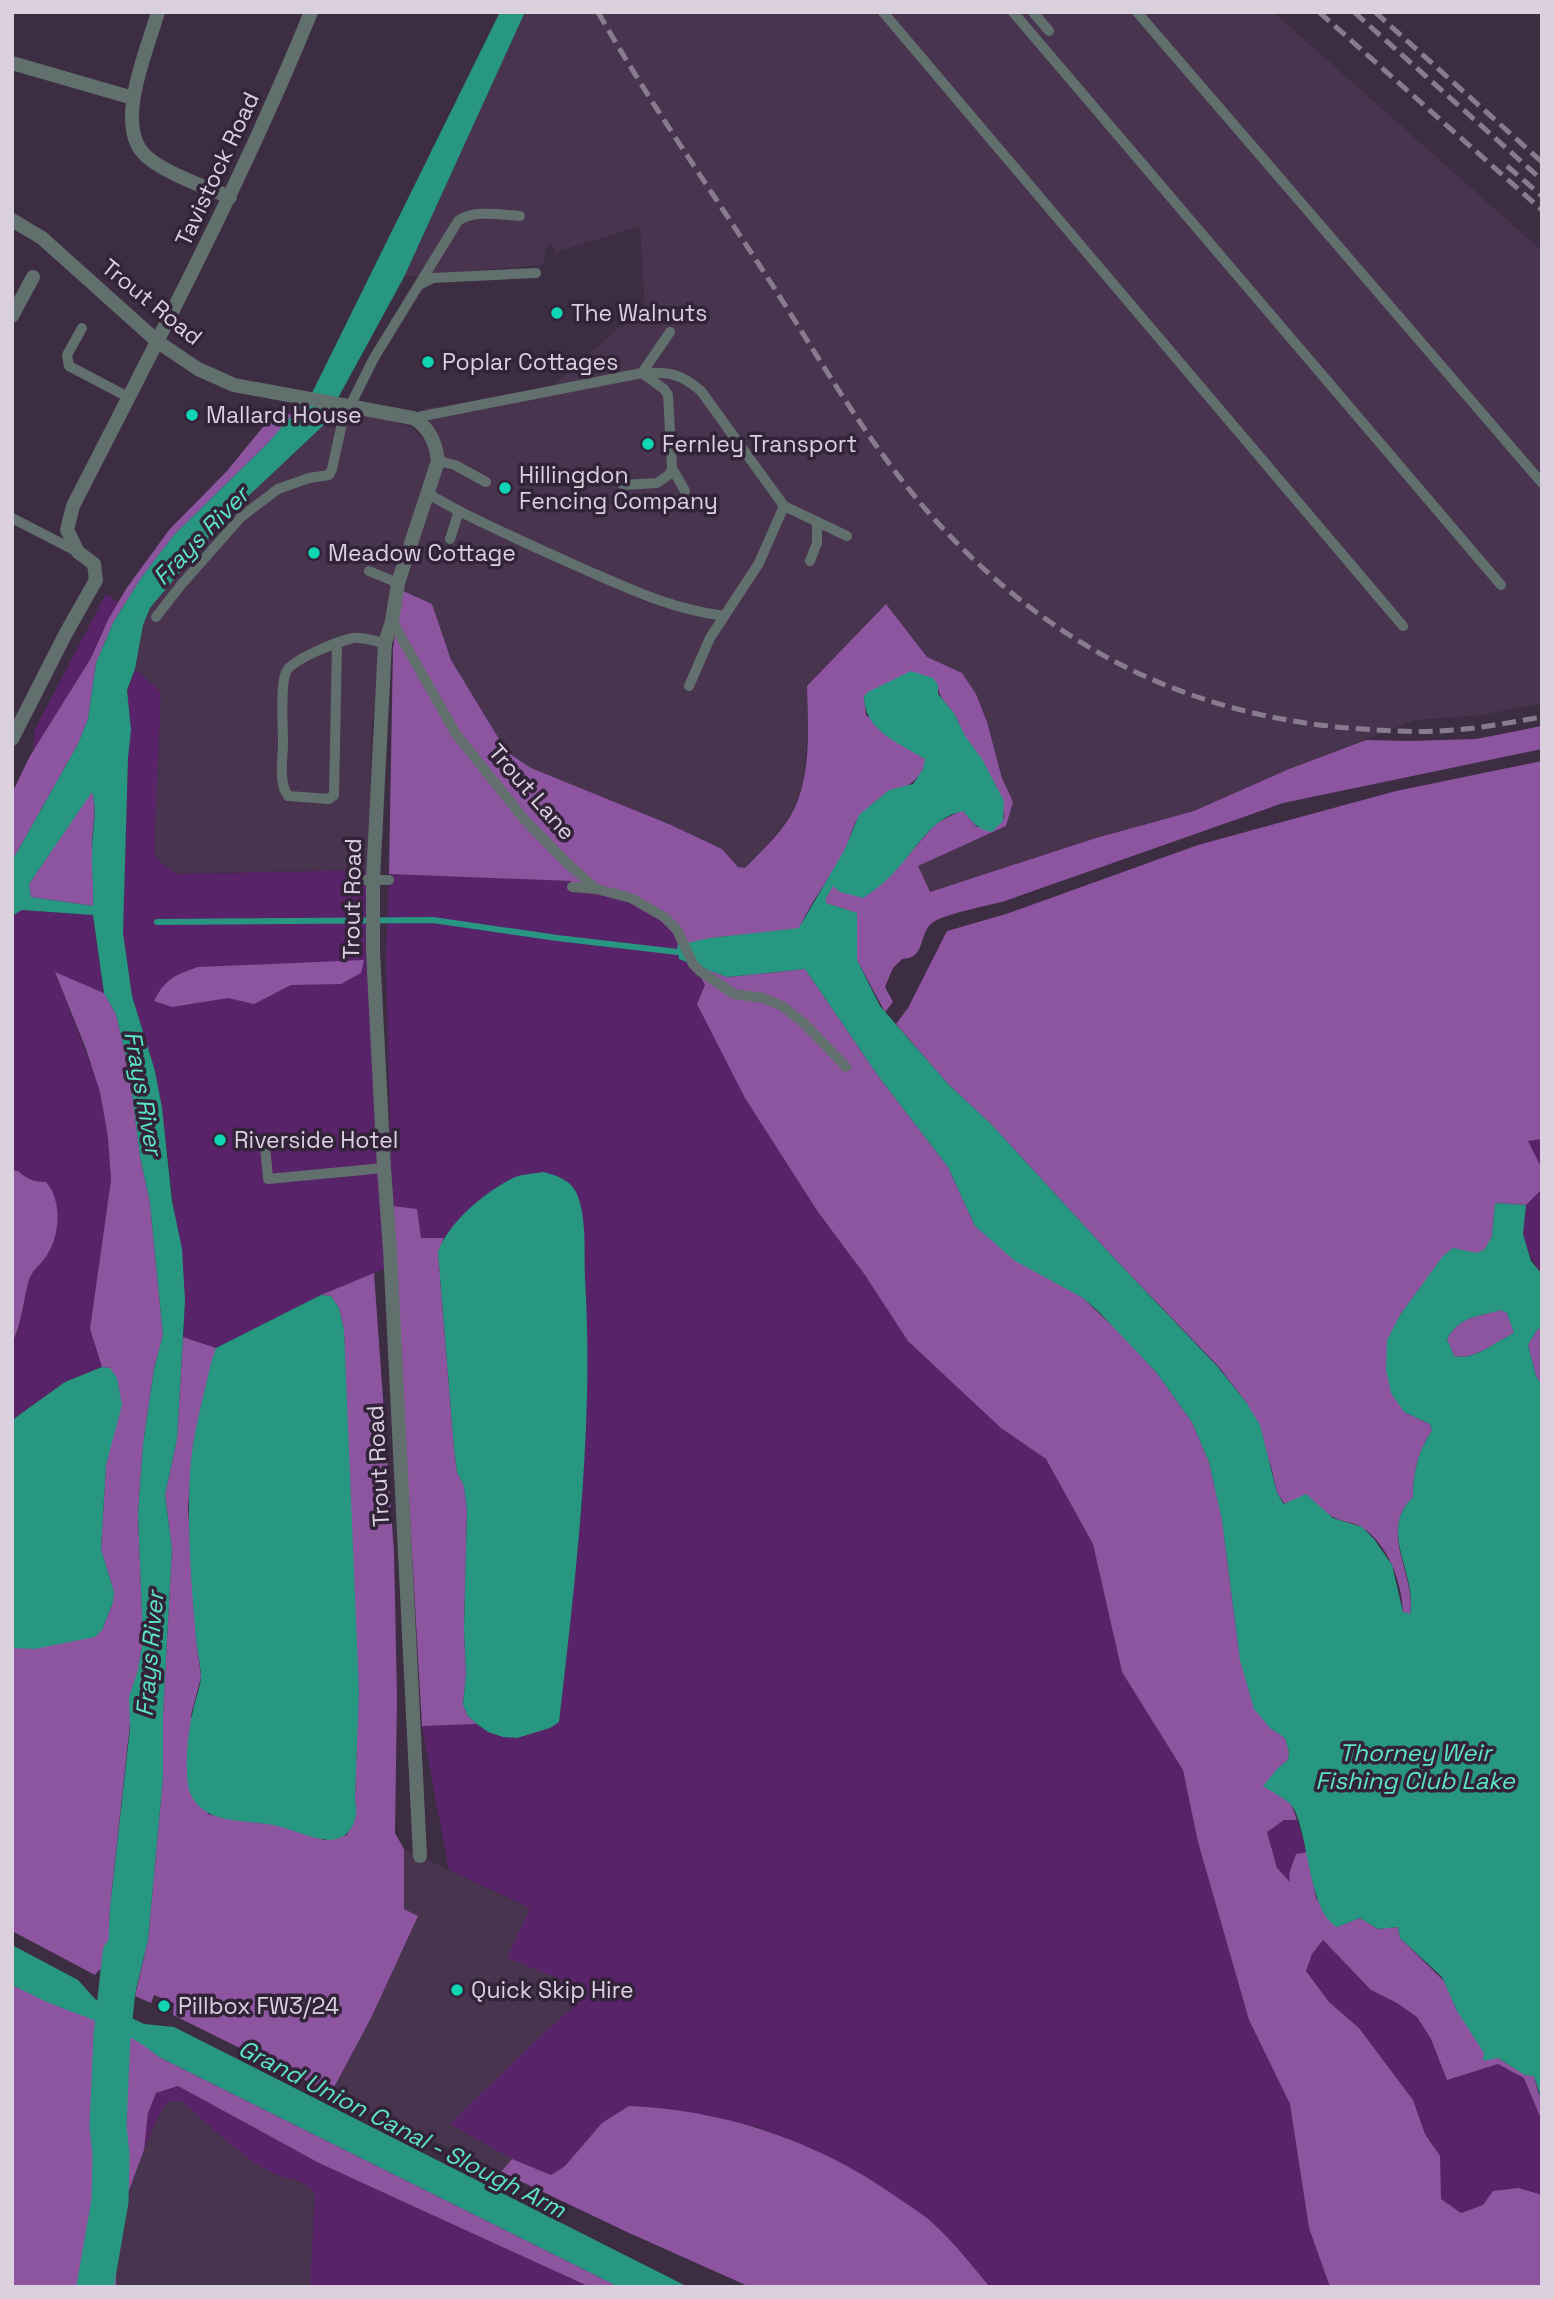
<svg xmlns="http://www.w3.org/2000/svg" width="1554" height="2299" font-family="'Space Grotesk',sans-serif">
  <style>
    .built { fill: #493450 }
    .green { fill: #59236a }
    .forest { fill: #8d54a0 }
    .water { fill: #279781; fill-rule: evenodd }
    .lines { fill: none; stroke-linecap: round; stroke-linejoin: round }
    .stream { stroke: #279781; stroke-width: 6 }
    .river { stroke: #279781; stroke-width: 37 }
    .service { stroke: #61706c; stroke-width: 10 }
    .minor { stroke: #61706c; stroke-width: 14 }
    .rail { stroke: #897b8e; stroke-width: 5; stroke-dasharray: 14 7; stroke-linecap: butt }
    .poi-dot { fill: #0fd5b4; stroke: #332339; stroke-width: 2.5 }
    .labels { text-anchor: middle; stroke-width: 7; stroke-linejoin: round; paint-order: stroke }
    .street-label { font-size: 23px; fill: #dad0de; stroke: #332339 }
    .poi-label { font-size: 23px; fill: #dad0de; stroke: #332339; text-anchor: start }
    .water-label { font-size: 24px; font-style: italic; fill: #5be4c6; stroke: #332339 }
  </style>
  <rect width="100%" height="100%" fill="#3d2d43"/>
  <g class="built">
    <polygon points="525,12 1273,12 1542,251 1542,703 1481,715 1415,720 1289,769 1194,811 1096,838 929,892 918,866 1006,826 1013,802 1002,778 987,722 976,694 962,673 927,657 886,604 807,686 808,730 803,785 791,814 768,845 745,868 738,867 722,849 671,825 531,768 507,752 451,660 432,604 401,590 438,447 424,408 466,406 548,390 645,305 640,226 556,252 551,242 545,251 543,265 404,277"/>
    <polygon points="335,407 349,408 411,427 433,447 436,461 385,643 372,723 368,870 174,873 162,864 154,852 161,692 135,669 143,625 150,608 226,517 328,421"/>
    <polygon points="404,1849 530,1908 563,1980 589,1994 550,2027 451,2124 512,2159 501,2172 331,2093 372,2016 418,1916 404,1909"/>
    <polygon points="168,2101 181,2101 245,2155 273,2173 310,2186 315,2194 310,2287 116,2287 117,2239 124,2204 144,2150 159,2114"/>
  </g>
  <g class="green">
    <polygon points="106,594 118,602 91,658 33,752 35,729"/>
    <polygon points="135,669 161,692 154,852 162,864 177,874 368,870 387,1268 321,1295 216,1348 183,1337 185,1301 162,1108 155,1071 132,996 123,935 128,758 130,722 126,697"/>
    <polygon points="389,874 571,881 572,890 629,900 662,917 682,944 678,945 679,959 693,964 705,985 697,1004 818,1213 865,1275 1001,1428 1046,1459 1093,1544 1122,1672 1183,1770 1198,1842 1249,2020 1290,2104 1309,2228 1330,2287 990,2287 936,2225 761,2128 666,2108 629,2106 580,2149 565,2167 551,2175 512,2159 450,2124 550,2027 589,1994 563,1980 507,1958 530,1908 449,1870 422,1726 477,1724 488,1732 559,1722 582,1504 584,1444 469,1210 444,1238 421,1239 392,1206 386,958"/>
    <polygon points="22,910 93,915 104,993 55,973 99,1086 108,1137 111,1180 90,1329 102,1367 65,1382 15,1418 12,1424 12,1343 18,1331 30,1277 45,1258 35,1182 26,1178 18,1171 12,1170 12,916"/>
    <path d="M1542 1139V1274C1528 1257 1516 1229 1525 1207 1528 1201 1536 1195 1540 1191L1542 1170 1527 1141Z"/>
    <polygon points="1284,1820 1297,1820 1307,1852 1296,1855 1290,1883 1277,1868 1267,1832"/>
    <polygon points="1323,1940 1371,1990 1397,2003 1417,2017 1431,2039 1447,2080 1498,2064 1524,2078 1542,2121 1542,2195 1519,2188 1472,2210 1461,2213 1441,2199 1433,2144 1425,2134 1413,2100 1359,2028 1329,2002 1306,1970 1312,1954"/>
    <path d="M178 2086 319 2163 590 2287H310L315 2194C305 2179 289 2180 273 2173 239 2156 210 2125 181 2101H168L159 2114 144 2150 148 2113 156 2093Z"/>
  </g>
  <g class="forest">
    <polygon points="277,410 293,415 269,442 174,535 141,578 113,623 96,663 88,719 78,744 12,861 12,793 30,756 91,658 108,620 126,589 169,530 226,472"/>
    <path d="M401 590 432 604 451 660 507 752 531 768 671 825 722 849 738 867 745 868C761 852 779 835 791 815 812 778 808 727 807 686L886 604 927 657 962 673 976 694 987 722 1002 778 1013 802 1006 826 918 866 930 892 1096 838 1194 811 1289 769 1366 740 1408 741 1476 739 1542 726V749L1283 803 1005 901C988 906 941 914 931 924 918 936 926 958 902 959L893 968 885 987 893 1002 885 1012 857 960V913L826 903V898L833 885 840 892 879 886 896 870 935 824 962 810 977 827 1004 818C1003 785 982 764 965 737 961 729 958 720 953 712 946 702 938 698 938 685L864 696 866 715 925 759C927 784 880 799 862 813 855 819 851 834 848 843 835 873 812 898 799 929L710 938 686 944 652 907 572 885 571 881 389 874 393 648Z"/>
    <path d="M1542 761V1139L1528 1141 1542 1169 1540 1191 1526 1205 1495 1203 1492 1236 1485 1250 1420 1288 1400 1315 1404 1412 1430 1424 1432 1431C1418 1450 1413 1473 1413 1497 1377 1532 1417 1575 1410 1614L1403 1612C1402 1583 1388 1543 1361 1527 1353 1522 1343 1522 1335 1518 1325 1514 1315 1501 1306 1495L1285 1504 1277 1493 1271 1466 1246 1402 1218 1366 1114 1258 991 1124 948 1084 896 1024 908 1008 947 931 1006 914 1198 845 1396 791Z"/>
    <path d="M92 791C98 811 91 830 92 851 92 869 94 887 93 906L31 897 29 884Z"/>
    <path d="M364 960 361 973 341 984 291 985 254 1004 228 998 172 1007 154 1001C166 978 175 975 198 967Z"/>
    <polygon points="693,964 727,977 805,969 879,1077 948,1167 975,1226 1083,1298 1124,1337 1156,1372 1192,1422 1209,1462 1222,1519 1240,1660 1270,1728 1285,1738 1289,1752 1288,1760 1278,1768 1297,1820 1284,1820 1267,1832 1277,1868 1290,1882 1289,1874 1296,1854 1307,1852 1316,1898 1337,1927 1360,1918 1378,1929 1398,1927 1400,1938 1444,1981 1457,2011 1498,2058 1519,2071 1534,2076 1539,2095 1542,2095 1542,2121 1524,2078 1498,2064 1447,2080 1431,2039 1417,2017 1397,2003 1371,1990 1323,1940 1312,1954 1306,1971 1329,2002 1359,2028 1413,2100 1425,2134 1440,2156 1441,2199 1461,2213 1483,2205 1493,2191 1519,2188 1542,2195 1542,2287 1330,2287 1309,2228 1290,2104 1249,2020 1198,1842 1183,1770 1122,1672 1093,1544 1046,1459 1001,1428 908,1341 865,1275 818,1212 745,1098 697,1004 705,985"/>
    <polygon points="55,972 104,993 116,1014 129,1070 140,1156 150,1203 163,1335 154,1369 143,1444 138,1514 143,1641 131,1714 110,1908 108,1969 99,1970 95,1975 12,1931 12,1648 102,1630 113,1602 114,1592 101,1549 106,1465 110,1444 110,1368 102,1367 90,1329 111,1180 108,1137 100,1092 86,1049"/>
    <path d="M12 1170 18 1171C27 1179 33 1182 46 1182 63 1201 60 1238 45 1258 39 1266 32 1271 29 1280 23 1301 22 1323 12 1343Z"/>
    <polygon points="392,1206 417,1209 421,1238 444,1238 438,1252 454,1448 457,1472 464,1486 467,1510 464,1628 466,1674 463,1705 468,1716 477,1724 422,1726"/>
    <path d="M374 1273 394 1552 397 1696 395 1833 404 1849V1909L418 1916 372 2016 331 2093 173 2015 174 2003 154 1995 151 2003 135 1996 148 1940 163 1777V1713L172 1549 165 1495 177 1439 183 1337 216 1348 193 1445 188 1507 196 1637 201 1677 191 1715 208 1814 230 1819 276 1825 324 1840 347 1835C353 1822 358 1813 355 1799L357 1737 344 1330 339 1308 331 1296 321 1295Z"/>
    <path d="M1500 1310 1507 1313 1514 1333C1496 1342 1473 1361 1454 1356L1447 1339C1461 1315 1476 1318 1500 1310Z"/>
    <polygon points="1542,1327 1542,1386 1536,1376 1528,1345 1537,1330"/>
    <polygon points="12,1985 62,2008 86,2015 108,2026 101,2119 104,2159 102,2207 90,2287 12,2287"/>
    <polygon points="117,2030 138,2040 159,2057 619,2287 590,2287 319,2163 178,2086 156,2093 148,2113 144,2150 124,2204 117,2239 116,2287 99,2287 113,2153 111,2119"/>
    <path d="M629 2106C726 2110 820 2142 898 2198 911 2207 926 2216 937 2227 956 2245 973 2267 990 2287H750L627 2232 501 2172 512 2159 551 2175 565 2166 602 2123Z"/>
  </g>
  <g class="water">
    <polygon points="500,12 525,12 404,277 338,398 312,393"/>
    <path d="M305 400 335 407 328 421 226 517 150 608 143 625 135 669 127 690 131 730 128 758 123 933 132 996 155 1071 162 1108 172 1201 182 1249 185 1301 177 1439 165 1495 172 1549 163 1713V1777L148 1940 131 2010 108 1998 106 1988 110 1908 130 1728 129 1697 138 1670 143 1641 138 1514 143 1444 154 1369 163 1335 150 1203 140 1156 129 1070 116 1014 104 993 93 915 22 910 12 916V861L78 744 88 719 96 663 113 623 141 578 174 535 268 443ZM92 792C98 811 92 829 92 849 91 868 94 886 93 906L31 897 29 884Z"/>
    <path d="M911 671 933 678 938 685V694L954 713 965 736 982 759 1004 801 1003 821 992 832C977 830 972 821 963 811 932 817 917 848 897 869 888 880 875 890 863 898L840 892 833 886 826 898V903L857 913V960L880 1006 948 1084 991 1124 1114 1258 1217 1366 1246 1402 1260 1425 1277 1493 1284 1504 1306 1494 1333 1518 1362 1527 1374 1539 1392 1565 1403 1612 1410 1614C1418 1573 1377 1532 1413 1497 1413 1473 1418 1450 1432 1431L1430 1424 1404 1412 1391 1393 1386 1370 1387 1340 1400 1315 1443 1256 1453 1248 1477 1253 1485 1249 1492 1236 1495 1203 1526 1205 1523 1234 1531 1261 1542 1274V1327L1537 1330 1528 1345 1536 1376 1542 1386V2095H1540L1534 2076 1525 2075 1498 2058 1483 2061 1484 2053 1457 2011 1442 1977 1400 1938 1398 1927 1378 1929 1360 1918 1337 1927C1309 1912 1309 1838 1294 1809 1289 1800 1272 1792 1263 1786L1278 1768 1288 1760 1289 1752 1285 1738 1270 1728 1254 1709 1240 1660 1222 1520 1209 1462 1192 1422 1156 1372 1099 1312 1083 1298 1015 1261 975 1226 948 1167 879 1077 805 969 727 977 679 959 677 945 710 938 799 928 845 849 859 815 889 790 913 784 923 769 925 759C899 743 864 731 864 696L868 692ZM1500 1310 1507 1313 1514 1333C1495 1342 1474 1361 1454 1356L1447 1339C1461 1315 1476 1318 1500 1310Z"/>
    <path d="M543 1172C556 1175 571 1180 577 1194 587 1219 584 1252 585 1278 594 1426 576 1575 559 1722L550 1728 517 1738 503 1737 488 1732 477 1724 468 1716 463 1705 466 1674 464 1628 467 1510 464 1486 457 1472 454 1448 438 1252C449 1222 483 1194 511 1179 520 1174 532 1174 543 1172Z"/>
    <path d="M321 1295 331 1296 339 1308 344 1330 359 1691 355 1799C357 1809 357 1815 353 1825 338 1855 302 1831 277 1826 249 1819 206 1826 191 1795 183 1780 188 1729 193 1711 195 1700 201 1686 201 1675 200 1662 197 1650 196 1638 191 1583 187 1527 190 1473 192 1436 203 1399 211 1363L216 1348Z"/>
    <polygon points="102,1367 110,1368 117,1378 122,1405 106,1465 101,1549 114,1592 113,1602 102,1630 95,1637 34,1649 12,1648 12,1424 15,1418 65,1382"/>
    <path d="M12 1945 78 1980 96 2000 111 2008 144 2024 174 2027 688 2287H619L159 2057C127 2031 99 2022 62 2008 45 2002 29 1993 12 1985Z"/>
  </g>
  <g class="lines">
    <polyline class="stream" points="157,922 433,920 557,938 678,952"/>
    <polyline class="river" points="95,2287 110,2201 111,2155 108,2126 112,2036 121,1954"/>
    <g class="service">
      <polyline points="883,12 1403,626"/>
      <polyline points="1013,12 1501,585"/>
      <polyline points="1033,12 1049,31"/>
      <polyline points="1137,12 1542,483"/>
      <polyline points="421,284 433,278 536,273"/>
      <polyline points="82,328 67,355 69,366 128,397"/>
      <path d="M642 373C669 372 680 373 701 391L784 506 759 563 710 638 689 686"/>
      <polyline points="642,373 670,332"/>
      <path d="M350 406 374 358 458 221C473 209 502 215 520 216"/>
      <polyline points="413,418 642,373 664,389 668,395 672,468 670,474 657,483 623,485"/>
      <polyline points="438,461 455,465 486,482"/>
      <polyline points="672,468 685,491"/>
      <polyline points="428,494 459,511 450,539"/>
      <polyline points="784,506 847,536"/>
      <path d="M459 511C501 532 543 551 586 570 634 591 672 609 724 616"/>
      <polyline points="12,518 78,552"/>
      <polyline points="810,561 817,543 817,522"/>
      <polyline points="369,571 398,583"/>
      <polyline points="156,617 181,585 241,517 278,489 309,478 329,475 332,469 346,405"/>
      <polyline points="392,621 456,734 524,819 567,863 596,889 631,898 664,917 677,930 693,964 700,971 734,994 763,998 782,1006 805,1024 846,1067"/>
      <path d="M337 644 334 795 329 799 288 796C278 782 283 759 283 743 283 725 280 687 286 672 292 659 339 641 353 638 362 636 376 642 385 643"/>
      <polyline points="352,880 389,880"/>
      <polyline points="572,887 596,889"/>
      <polyline points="265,1145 268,1179 384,1168"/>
    </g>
    <g class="minor">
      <path d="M158 12C148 48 115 121 143 153 159 171 207 188 230 197"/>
      <polyline points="12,63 133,98"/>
      <path d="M12 220 42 238 158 342 198 369 234 385 413 418C429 427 436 443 438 461L398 583 392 621 385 643 373 879V951L384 1168 390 1250 420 1856"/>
      <polyline points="12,316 33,277"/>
      <path d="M12 739 66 633 96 580 94 564 78 552 67 530 73 506C156 343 242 182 311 12"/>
    </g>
    <g class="rail">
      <path d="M598 12C651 105 713 193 771 283 823 364 871 449 936 521 1052 648 1191 718 1363 729 1393 731 1423 733 1453 730 1483 728 1512 722 1542 717"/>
      <polyline points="1319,12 1542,210"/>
      <polyline points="1354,12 1542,180"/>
      <polyline points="1375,12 1542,162"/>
      <polyline points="1507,166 1542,196"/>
    </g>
  </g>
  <g class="poi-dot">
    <circle cx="557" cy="313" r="7"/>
    <circle cx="428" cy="362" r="7"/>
    <circle cx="192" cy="415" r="7"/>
    <circle cx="648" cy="444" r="7"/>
    <circle cx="505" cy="488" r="7"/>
    <circle cx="314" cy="553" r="7"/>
    <circle cx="220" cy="1140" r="7"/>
    <circle cx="457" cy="1990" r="7"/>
    <circle cx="164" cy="2006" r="7"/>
  </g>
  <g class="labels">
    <g class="street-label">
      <text transform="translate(217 169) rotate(-65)" y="8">Tavistock Road</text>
      <text transform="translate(152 302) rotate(39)" y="8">Trout Road</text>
      <text transform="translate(532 792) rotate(49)" y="8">Trout Lane</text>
      <text transform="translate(352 899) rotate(-89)" y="8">Trout Road</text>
      <text transform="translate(378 1466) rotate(-93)" y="8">Trout Road</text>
    </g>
    <g class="poi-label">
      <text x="571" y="321">The Walnuts</text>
      <text x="442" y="370">Poplar Cottages</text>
      <text x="206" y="423">Mallard House</text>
      <text x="662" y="452">Fernley Transport</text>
      <text x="519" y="483">Hillingdon<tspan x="519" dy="26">Fencing Company</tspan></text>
      <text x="328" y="561">Meadow Cottage</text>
      <text x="234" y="1148">Riverside Hotel</text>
      <text x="471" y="1998">Quick Skip Hire</text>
      <text x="178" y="2014">Pillbox FW3/24</text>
    </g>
    <g class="water-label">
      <text transform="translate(201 536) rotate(-46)" y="8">Frays River</text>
      <text transform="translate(143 1093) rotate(80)" y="8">Frays River</text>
      <text transform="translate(150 1654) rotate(-85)" y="8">Frays River</text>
      <text x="1415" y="1761">Thorney Weir<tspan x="1415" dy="28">Fishing Club Lake</tspan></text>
      <text transform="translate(402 2129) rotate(27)" y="8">Grand Union Canal - Slough Arm</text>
    </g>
  </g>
  <rect width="1554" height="2299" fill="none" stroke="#dad0de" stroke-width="28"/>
</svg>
